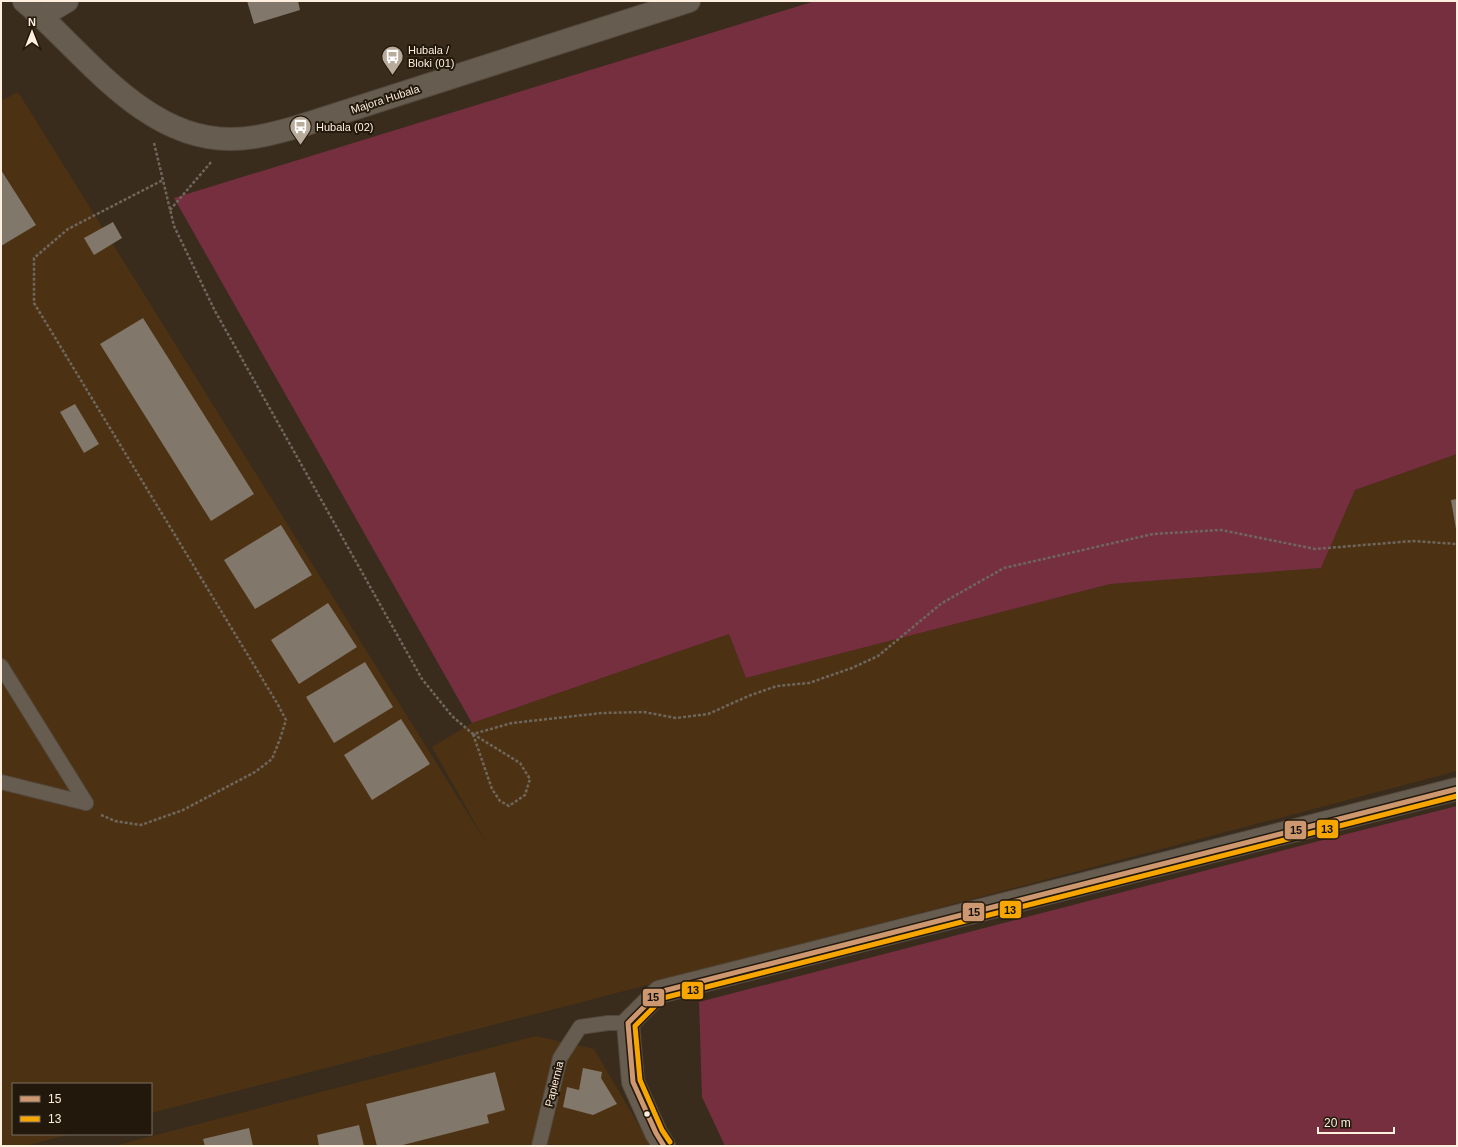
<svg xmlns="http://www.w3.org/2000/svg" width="1458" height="1147" font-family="Helvetica,sans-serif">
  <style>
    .built { fill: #4c3212 }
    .green { fill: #752f3e }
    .building { fill: #82776b }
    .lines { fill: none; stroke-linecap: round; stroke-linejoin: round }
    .service-casing { stroke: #54493d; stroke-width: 16 }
    .minor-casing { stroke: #54493d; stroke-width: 24 }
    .tertiary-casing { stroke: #54493d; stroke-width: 24 }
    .path { stroke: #6f675e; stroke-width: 2.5; stroke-dasharray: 3 2; stroke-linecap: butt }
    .service { stroke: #665c50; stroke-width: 14 }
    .minor { stroke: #665c50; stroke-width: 22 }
    .tertiary { stroke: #665c50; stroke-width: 22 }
    .bus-1-casing { stroke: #22180c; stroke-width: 8 }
    .bus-2-casing { stroke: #22180c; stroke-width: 8 }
    .bus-1 { stroke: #cd976f; stroke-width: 5 }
    .bus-2 { stroke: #f7a600; stroke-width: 5 }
    .bus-dot { fill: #feefdf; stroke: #22180c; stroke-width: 1.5 }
    .labels { text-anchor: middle; stroke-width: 4; stroke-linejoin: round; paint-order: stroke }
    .poi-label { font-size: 11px; fill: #feefdf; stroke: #22180c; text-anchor: start }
    .street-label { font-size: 11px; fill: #feefdf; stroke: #22180c }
    .line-badge { stroke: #22180c; stroke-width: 1.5 }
    .pale-badge-label { font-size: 11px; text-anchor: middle; font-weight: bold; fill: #111 }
  </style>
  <rect width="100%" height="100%" fill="#392c1d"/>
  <g class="built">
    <polygon points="18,92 488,846 432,747 472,723 729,634 746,678 1110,584 1321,568 1355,490 1457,454 1457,771 586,1001 151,1113 151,1084 13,1084 13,1134 71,1134 25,1146 1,1146 1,101"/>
    <polygon points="536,1036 594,1049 651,1146 114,1146"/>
  </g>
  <g class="green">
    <polygon points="815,1 1457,1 1457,454 1355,490 1321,568 1110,584 746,678 729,634 472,723 174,198"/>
    <polygon points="1457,806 1457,1146 725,1146 702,1097 699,1002 1319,841"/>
  </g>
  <g class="building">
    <polygon points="247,1 298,1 300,10 254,24"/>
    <polygon points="1,170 36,225 1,246"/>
    <polygon points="113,222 122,238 94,255 84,238"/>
    <polygon points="143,318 254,494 211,521 100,344"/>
    <polygon points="75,404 99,444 84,453 60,412"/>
    <polygon points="1457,499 1457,529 1456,529 1451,500"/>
    <polygon points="281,525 312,575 255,609 224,560"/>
    <polygon points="328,603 357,647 299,684 271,640"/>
    <polygon points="365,662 393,707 334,743 306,697"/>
    <polygon points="401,719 430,764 372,800 344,755"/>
    <polygon points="583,1068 602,1072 601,1078 617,1104 593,1115 563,1107 567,1087 579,1090"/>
    <polygon points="495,1072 505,1110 487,1115 489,1123 399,1146 377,1146 366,1104"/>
    <polygon points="359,1125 364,1146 319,1146 317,1135"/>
    <polygon points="249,1128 253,1146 205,1146 203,1139"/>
  </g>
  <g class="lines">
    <defs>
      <g id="service">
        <polyline points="1,666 86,803"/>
        <polyline points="1,782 86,803"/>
        <polyline points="539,1146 560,1058 580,1027 608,1023 628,1023"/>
      </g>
      <g id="minor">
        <path d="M24 1C84 52 144 140 231 139 254 139 275 133 297 127L689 1"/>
        <polyline points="42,16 67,1"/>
      </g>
      <polyline id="tertiary" points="664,1146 656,1133 633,1082 628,1023 659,992 1457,789"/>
    </defs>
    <use href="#service" class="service-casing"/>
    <use href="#minor" class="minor-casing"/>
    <use href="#tertiary" class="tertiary-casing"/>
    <g class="path">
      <polyline points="154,143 174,226 215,311 422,679 452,716 473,734 512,723 602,713 644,712 676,718 708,714 751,695 777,686 809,683 852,668 878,656 942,603 1004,568 1153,534 1221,530 1315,549 1413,541 1457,544"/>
      <polyline points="170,210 212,161"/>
      <polygon points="473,734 520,763 530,779 525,795 509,806 500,801 492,789"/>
      <polyline points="101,815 115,821 141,825 183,810 255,772 272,759 280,739 286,720 277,703 34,303 34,258 68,229 163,180"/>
    </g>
    <use href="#service" class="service"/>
    <use href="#minor" class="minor"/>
    <use href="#tertiary" class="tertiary"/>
    <defs>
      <polyline id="bus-1" points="664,1146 656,1133 633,1082 628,1023 659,992 1457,789"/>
      <polyline id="bus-2" points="670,1142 662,1130 640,1080 635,1026 663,998 1457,796"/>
    </defs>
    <use href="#bus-1" class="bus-1-casing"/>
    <use href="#bus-2" class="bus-2-casing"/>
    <use href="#bus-1" class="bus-1"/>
    <use href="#bus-2" class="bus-2"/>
  </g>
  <defs>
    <symbol id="bus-pin" viewBox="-11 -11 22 30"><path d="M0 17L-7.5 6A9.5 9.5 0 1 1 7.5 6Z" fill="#b9ab9b" stroke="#22180c"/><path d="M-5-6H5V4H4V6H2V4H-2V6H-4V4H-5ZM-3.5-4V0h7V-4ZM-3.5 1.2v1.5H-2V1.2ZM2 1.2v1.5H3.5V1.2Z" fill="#fff"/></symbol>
  </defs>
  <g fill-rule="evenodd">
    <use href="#bus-pin" x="380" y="44" width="25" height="34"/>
    <use href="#bus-pin" x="288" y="114" width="25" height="34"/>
  </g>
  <circle class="bus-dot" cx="647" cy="1114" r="3.5"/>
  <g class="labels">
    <g class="poi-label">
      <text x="408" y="54">Hubala /<tspan x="408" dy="13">Bloki (01)</tspan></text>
      <text x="316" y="131">Hubala (02)</text>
    </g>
    <g class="street-label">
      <text transform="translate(385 99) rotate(-18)" y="4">Majora Hubala</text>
      <text transform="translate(554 1084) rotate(-76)" y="4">Papiernia</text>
    </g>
  </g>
  <g class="line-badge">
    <rect x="1316" y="819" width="23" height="20" rx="4" fill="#f7a600"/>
    <rect x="1284" y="820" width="23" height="20" rx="4" fill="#cd976f"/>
    <rect x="999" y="900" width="23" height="19" rx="4" fill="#f7a600"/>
    <rect x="962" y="902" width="23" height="20" rx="4" fill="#cd976f"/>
    <rect x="681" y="981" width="23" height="19" rx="4" fill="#f7a600"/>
    <rect x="642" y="988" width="23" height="19" rx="4" fill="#cd976f"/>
  </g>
  <g class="pale-badge-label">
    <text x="1327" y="833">13</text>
    <text x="1296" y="834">15</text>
    <text x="1010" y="914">13</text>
    <text x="974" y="916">15</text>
    <text x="693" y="994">13</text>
    <text x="653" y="1001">15</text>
  </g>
  <rect width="1458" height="1147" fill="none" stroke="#feefdf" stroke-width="4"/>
  <rect x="12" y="1083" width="140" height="52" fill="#22180c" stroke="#7a6e60"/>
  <rect x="20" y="1096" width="20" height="6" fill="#cd976f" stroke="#7a6e60"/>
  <text x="48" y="1103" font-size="12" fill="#feefdf">15</text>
  <rect x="20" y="1116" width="20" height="6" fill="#f7a600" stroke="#7a6e60"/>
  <text x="48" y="1123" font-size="12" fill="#feefdf">13</text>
  <g transform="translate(32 32)" stroke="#22180c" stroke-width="3" paint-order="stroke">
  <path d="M0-3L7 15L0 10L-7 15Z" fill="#feefdf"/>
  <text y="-6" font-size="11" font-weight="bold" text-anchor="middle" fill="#feefdf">N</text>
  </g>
  <path d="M1318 1127v6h76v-6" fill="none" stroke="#feefdf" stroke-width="2"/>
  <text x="1324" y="1127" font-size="12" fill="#feefdf" stroke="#22180c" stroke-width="3" paint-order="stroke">20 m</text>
</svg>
